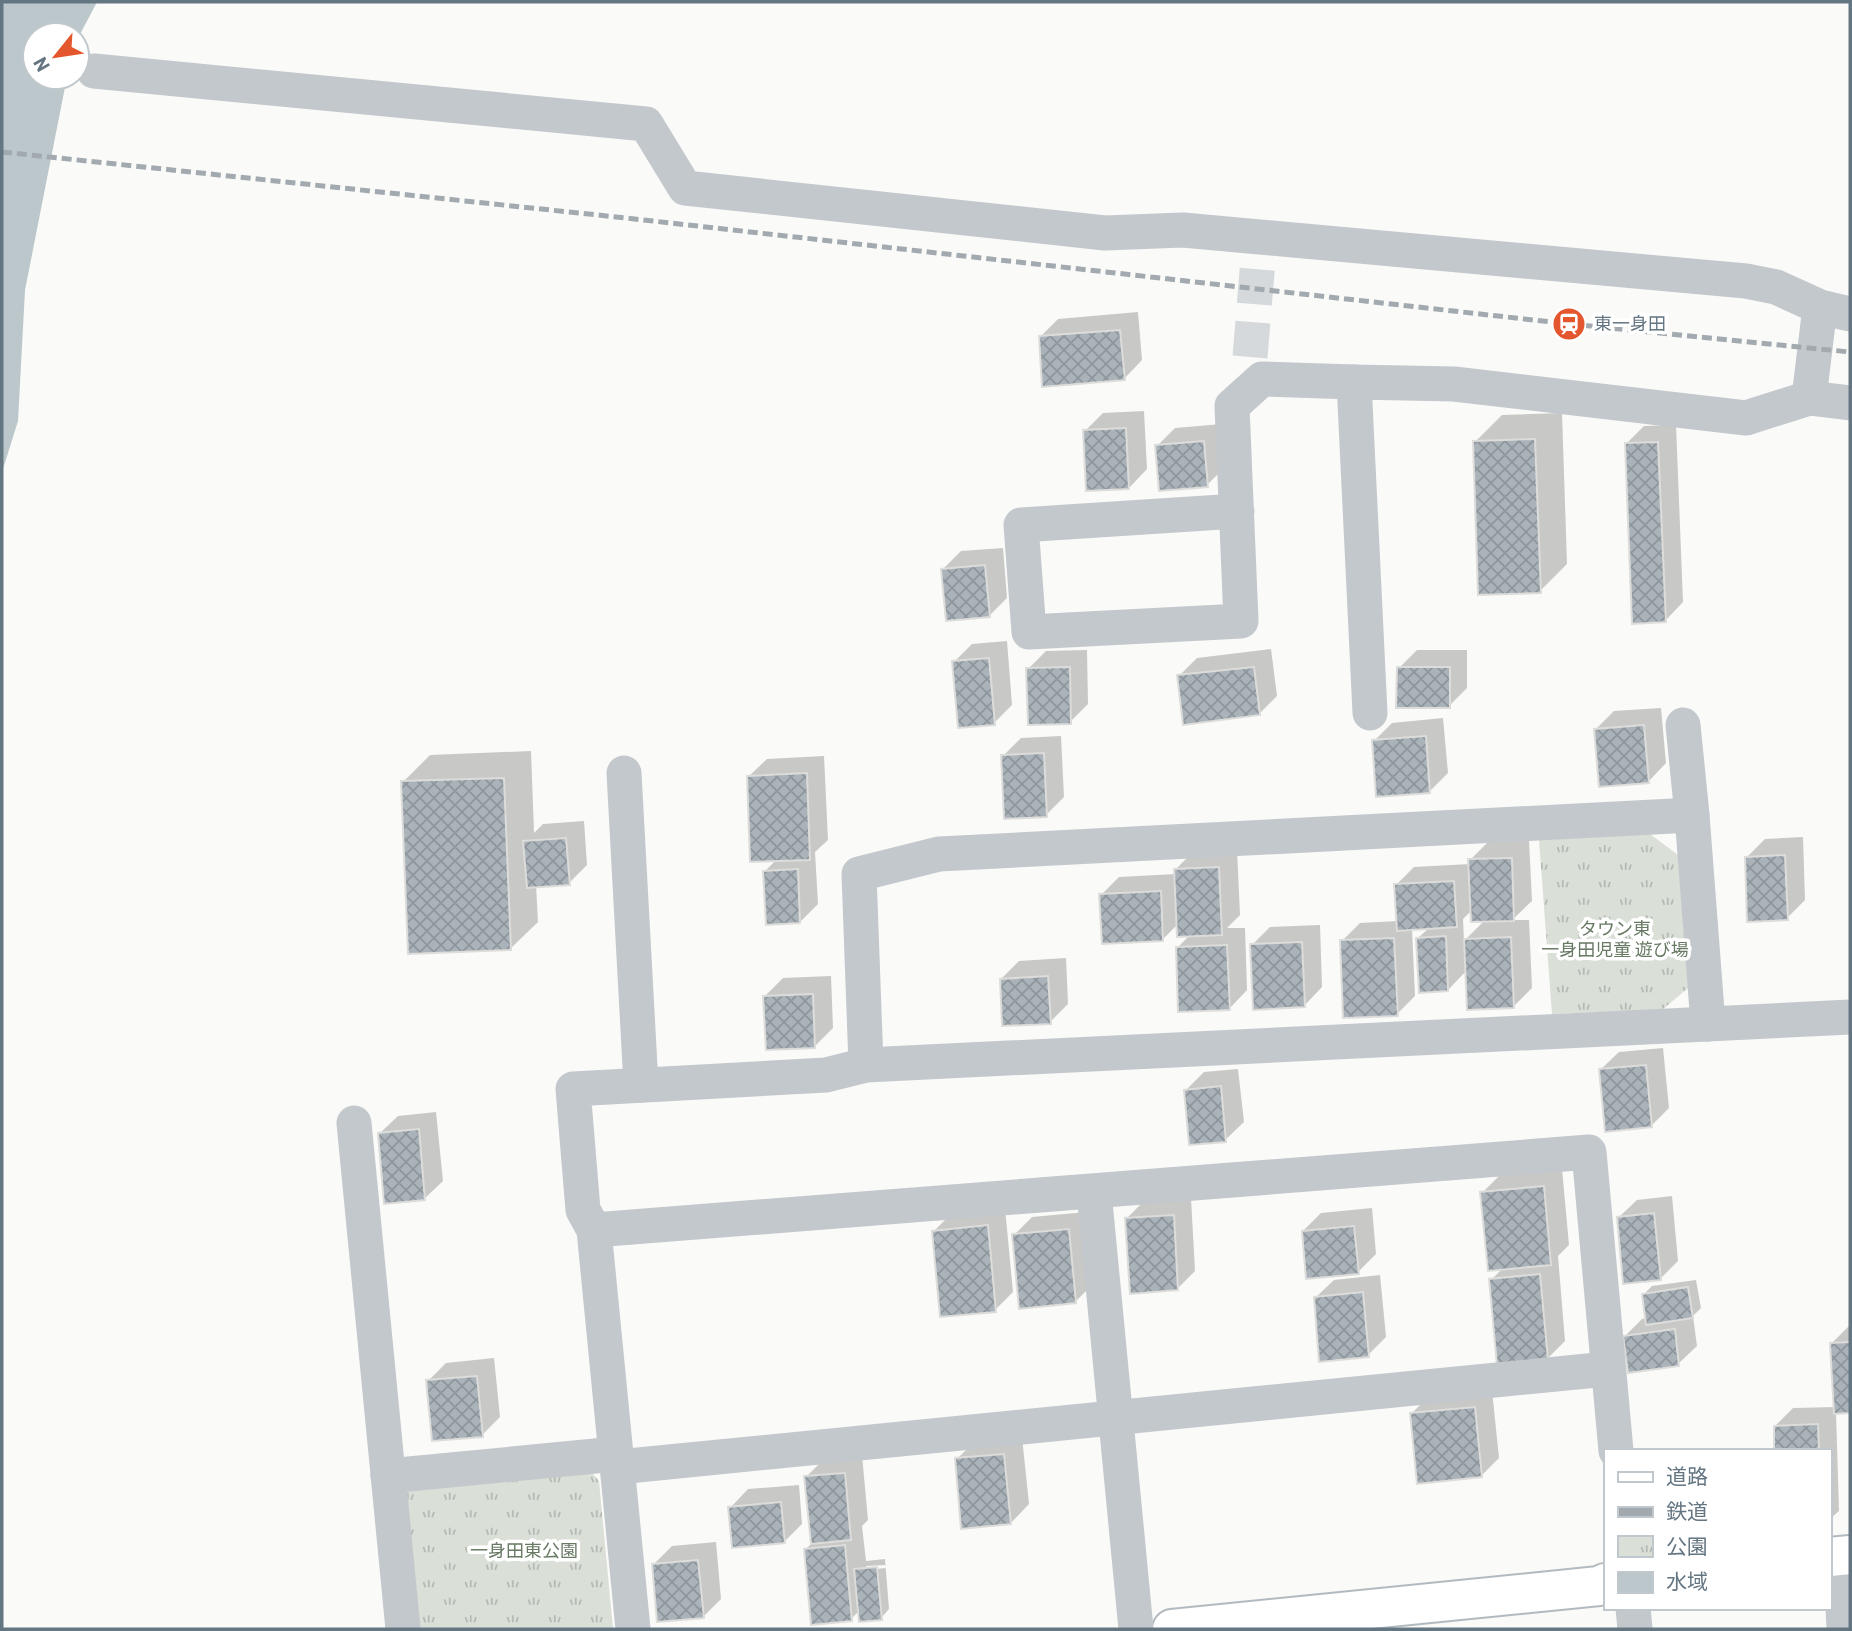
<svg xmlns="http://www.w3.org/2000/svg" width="1852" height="1631" font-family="Barlow,'Noto Sans JP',sans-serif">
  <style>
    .park { fill: url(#park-tufts) }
    .water { fill: #bbc7cb }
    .shadow { fill: #0003; fill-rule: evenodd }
    .building { fill: url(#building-cross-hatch); stroke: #dcdcda; stroke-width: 2 }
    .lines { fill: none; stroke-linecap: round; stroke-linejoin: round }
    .street-tunnel { stroke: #d5d9db; stroke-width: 35; stroke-dasharray: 35 18; stroke-linecap: butt }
    .secondary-casing { stroke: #b3babf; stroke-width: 42 }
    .street { stroke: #c3c8cc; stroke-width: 35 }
    .secondary { stroke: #fff; stroke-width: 38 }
    .rail { stroke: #a2aab0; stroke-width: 5; stroke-dasharray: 10 5; stroke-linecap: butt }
    .labels { text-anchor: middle; stroke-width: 7; stroke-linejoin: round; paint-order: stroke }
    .poi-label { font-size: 18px; fill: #657683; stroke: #fff; text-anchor: start }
    .park-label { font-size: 18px; fill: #687a64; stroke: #fff }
  </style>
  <defs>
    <pattern id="park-tufts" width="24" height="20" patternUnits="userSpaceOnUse" patternTransform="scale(1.75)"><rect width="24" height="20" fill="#dadfd7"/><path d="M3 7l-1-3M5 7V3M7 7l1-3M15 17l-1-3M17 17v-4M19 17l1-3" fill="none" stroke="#b4b9b4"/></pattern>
    <pattern id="building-cross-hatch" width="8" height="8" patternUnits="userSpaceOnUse" patternTransform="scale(1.75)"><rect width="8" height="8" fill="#aab3b9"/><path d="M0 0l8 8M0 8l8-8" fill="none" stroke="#8e969c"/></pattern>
  </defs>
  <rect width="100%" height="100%" fill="#fafaf8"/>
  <g class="park">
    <polygon points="1650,834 1678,855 1688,988 1662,1010 1552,1014 1539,840"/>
    <polygon points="587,1467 599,1481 613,1629 413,1629 402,1498 411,1485"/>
  </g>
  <polygon class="water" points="2,2 97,2 77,40 77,35 35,35 35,77 67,77 25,290 18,421 2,472"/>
  <g class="shadow">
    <polygon points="1138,312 1142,360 1124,379 1040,337 1058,319"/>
    <polygon points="1144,411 1147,469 1129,488 1085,431 1103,413"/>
    <polygon points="1562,413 1567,564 1540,591 1475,442 1502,415"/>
    <polygon points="1222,424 1225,467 1207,485 1157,446 1175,428"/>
    <polygon points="1676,425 1683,602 1665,621 1626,444 1644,426"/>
    <polygon points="1003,548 1007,598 989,616 943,569 961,551"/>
    <polygon points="1007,641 1012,705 994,723 954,662 972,644"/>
    <polygon points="1271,649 1277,696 1259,714 1179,676 1197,658"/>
    <polygon points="1087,650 1088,704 1070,722 1028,669 1046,651"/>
    <polygon points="1417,650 1467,650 1467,688 1449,706 1399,668"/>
    <polygon points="1661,708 1666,763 1648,782 1596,729 1614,711"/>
    <polygon points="1443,718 1448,773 1430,791 1374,741 1392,723"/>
    <polygon points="1061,736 1064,797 1046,815 1003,756 1021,738"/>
    <polygon points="531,751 534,833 543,824 584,821 587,865 569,883 536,885 538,922 510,949 403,782 430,755"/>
    <polygon points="824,756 828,840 815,852 818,904 800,922 765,871 777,859 748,777 767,759"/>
    <polygon points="1803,837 1805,900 1787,918 1747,857 1765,839"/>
    <path d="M1529 840 1532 901 1512 920H1529L1532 988 1514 1006 1467 970 1448 990 1418 938 1429 928 1412 929 1415 996 1397 1014 1342 941 1360 923 1398 921 1396 885 1414 867 1470 864V860L1488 842ZM1472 910 1485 920 1464 941 1463 919Z"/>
    <polygon points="1237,849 1240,915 1227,928 1245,928 1247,990 1229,1009 1177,948 1190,935 1178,924 1162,940 1101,895 1119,877 1176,874 1176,869 1194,851"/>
    <polygon points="1320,925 1322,987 1304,1006 1252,945 1270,927"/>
    <polygon points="1066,958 1068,1004 1050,1022 1001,979 1019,961"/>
    <polygon points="831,976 833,1028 815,1046 765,996 783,978"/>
    <polygon points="1663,1048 1669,1108 1651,1126 1600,1070 1619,1052"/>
    <polygon points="1238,1069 1244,1122 1225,1140 1186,1090 1204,1072"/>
    <polygon points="436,1112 443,1181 424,1199 379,1134 398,1116"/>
    <polygon points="1562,1169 1569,1245 1558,1256 1565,1341 1547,1359 1491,1280 1503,1268 1482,1193 1500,1175"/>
    <polygon points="1672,1196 1678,1261 1660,1279 1618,1218 1637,1200"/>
    <polygon points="1191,1198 1195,1271 1177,1289 1127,1218 1145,1200"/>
    <polygon points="1005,1208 1013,1292 995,1310 934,1231 952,1213"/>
    <polygon points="1372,1208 1376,1254 1358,1272 1303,1231 1321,1213"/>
    <polygon points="1086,1212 1093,1284 1075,1302 1014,1235 1032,1217"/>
    <polygon points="1380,1275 1386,1337 1368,1355 1315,1298 1334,1280"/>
    <polygon points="1696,1280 1701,1308 1693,1316 1697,1346 1678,1364 1624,1337 1642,1319 1647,1318 1643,1295 1652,1286"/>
    <polygon points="1850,1325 1850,1411 1836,1412 1839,1511 1829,1520 1829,1451 1776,1451 1775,1426 1793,1408 1836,1407 1832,1343"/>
    <polygon points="494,1358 500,1417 482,1435 428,1381 446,1363"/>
    <polygon points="1492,1390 1499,1458 1481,1476 1412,1413 1430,1395"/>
    <polygon points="1022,1437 1029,1504 1011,1523 957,1459 975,1441"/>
    <path d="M862 1455 868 1520 862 1526 866 1561 885 1559 889 1609 881 1618 859 1611 851 1619 806 1549 812 1543 806 1477 824 1459ZM885 1565 886 1568 866 1570V1566Z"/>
    <polygon points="799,1485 802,1524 784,1542 730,1508 748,1489"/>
    <polygon points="716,1542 721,1599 703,1617 654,1564 672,1546"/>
  </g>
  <g class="building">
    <polygon points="1120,330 1125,380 1042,387 1039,336"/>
    <polygon points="1126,428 1129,489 1086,491 1083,430"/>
    <polygon points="1535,439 1541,593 1478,595 1473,441"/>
    <polygon points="1204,441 1208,487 1159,491 1155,445"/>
    <polygon points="1658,442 1666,622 1632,624 1625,443"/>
    <polygon points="985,565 990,617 946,621 941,569"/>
    <polygon points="989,658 995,725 958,728 952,661"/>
    <polygon points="1070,667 1071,724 1028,725 1026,668"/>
    <polygon points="1254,667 1260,715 1183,725 1177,675"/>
    <polygon points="1397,667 1450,667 1450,708 1396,708"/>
    <polygon points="1644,725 1649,783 1599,787 1594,729"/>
    <polygon points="1426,736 1430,793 1376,797 1372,740"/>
    <polygon points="1044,753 1047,817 1004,819 1001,755"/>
    <polygon points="807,773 810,860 750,862 747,776"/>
    <polygon points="504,778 511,950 408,954 401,781"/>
    <polygon points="566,838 570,885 527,888 523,841"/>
    <polygon points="1785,855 1788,920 1747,922 1745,857"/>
    <polygon points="1512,858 1514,921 1471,922 1468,859"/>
    <polygon points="1219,867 1222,935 1177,937 1174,869"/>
    <polygon points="798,869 800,923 766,925 763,871"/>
    <polygon points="1454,881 1457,927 1397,931 1394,884"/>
    <polygon points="1161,891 1163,941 1102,944 1099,894"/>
    <polygon points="1446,936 1448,991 1419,993 1416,938"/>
    <polygon points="1511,937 1514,1008 1467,1010 1464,939"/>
    <polygon points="1394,938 1398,1016 1343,1018 1340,940"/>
    <polygon points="1302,942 1305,1007 1253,1010 1250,944"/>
    <polygon points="1227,945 1230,1010 1178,1012 1176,947"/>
    <polygon points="1048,976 1051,1024 1002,1026 1000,979"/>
    <polygon points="813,994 815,1048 766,1050 763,996"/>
    <polygon points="1646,1065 1652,1127 1605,1132 1599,1069"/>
    <polygon points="1221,1086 1226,1142 1189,1145 1184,1090"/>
    <polygon points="419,1129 425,1200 384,1204 378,1133"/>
    <polygon points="1544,1186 1551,1265 1488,1271 1480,1192"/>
    <polygon points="1654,1213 1661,1280 1623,1284 1617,1217"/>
    <polygon points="1174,1215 1178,1290 1130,1294 1125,1218"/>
    <polygon points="988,1225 996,1312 940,1317 932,1231"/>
    <polygon points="1354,1226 1359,1274 1306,1279 1302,1231"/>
    <polygon points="1069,1229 1076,1303 1019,1309 1012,1234"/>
    <polygon points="1540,1274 1548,1360 1497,1365 1489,1279"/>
    <polygon points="1688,1287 1693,1318 1646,1325 1642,1294"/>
    <polygon points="1363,1292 1369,1357 1319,1362 1314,1297"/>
    <polygon points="1675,1329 1679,1366 1628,1373 1623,1336"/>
    <polygon points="1850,1342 1850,1413 1834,1414 1830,1343"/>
    <polygon points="477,1376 483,1437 432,1441 426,1380"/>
    <polygon points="1475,1407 1482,1477 1417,1484 1410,1413"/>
    <polygon points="1818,1424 1819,1451 1774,1451 1774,1426"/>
    <polygon points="1004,1454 1011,1524 961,1529 955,1458"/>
    <polygon points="845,1473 851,1540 811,1544 804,1476"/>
    <polygon points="781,1502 785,1543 732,1548 728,1507"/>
    <polygon points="845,1545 852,1621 811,1625 804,1549"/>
    <polygon points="698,1560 704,1618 657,1622 652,1564"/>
    <polygon points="877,1567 882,1620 859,1622 854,1569"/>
  </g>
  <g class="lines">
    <polyline class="street-tunnel" points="1250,357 1260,236"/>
    <defs>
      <g id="secondary">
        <polyline points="1829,1557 1850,1555"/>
        <polyline points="1172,1629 1599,1586 1605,1583"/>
      </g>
    </defs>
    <use href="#secondary" class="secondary-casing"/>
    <g class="street">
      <polyline points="94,71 646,124 685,188 1105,233 1183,230 1746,281 1776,287 1820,307 1850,314"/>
      <polyline points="1809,398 1820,307"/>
      <polyline points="1237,511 1021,525 1029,632 1241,621 1232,406 1262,379 1354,382"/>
      <polyline points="1370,713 1354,382 1454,384 1746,418 1809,398 1850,403"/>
      <polyline points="1683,725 1692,815"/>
      <polyline points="624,773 641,1085"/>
      <polyline points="866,1065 859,874 939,854 1692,815 1708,1024"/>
      <polyline points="354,1123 403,1629"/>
      <polyline points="1094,1192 1136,1629"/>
      <polyline points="594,1230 1589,1152 1616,1451"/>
      <polyline points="618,1467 1607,1369"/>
      <polyline points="388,1476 616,1454"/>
      <polyline points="1841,1556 1844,1629"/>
      <polyline points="1633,1608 1635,1629"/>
      <polyline points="633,1629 594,1230 583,1210 573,1089 826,1075 866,1065 1850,1017"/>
    </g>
    <use href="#secondary" class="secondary"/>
    <polyline class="rail" points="2,152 626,218 1569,324 1850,352"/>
  </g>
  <defs>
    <symbol id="station-disc" viewBox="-11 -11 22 22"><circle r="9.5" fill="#e4572e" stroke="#fff"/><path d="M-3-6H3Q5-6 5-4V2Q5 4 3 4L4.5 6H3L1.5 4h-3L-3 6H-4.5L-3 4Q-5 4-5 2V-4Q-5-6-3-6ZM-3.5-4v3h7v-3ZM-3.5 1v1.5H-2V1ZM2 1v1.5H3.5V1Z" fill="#fff"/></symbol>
  </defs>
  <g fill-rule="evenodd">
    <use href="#station-disc" x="1550" y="305" width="38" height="38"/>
  </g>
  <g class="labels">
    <g class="poi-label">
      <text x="1594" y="330">東一身田</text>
    </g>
    <g class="park-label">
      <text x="1615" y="935">タウン東<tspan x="1615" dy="21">一身田児童 遊び場</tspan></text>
      <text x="524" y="1557">一身田東公園</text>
    </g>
  </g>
  <rect width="1852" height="1631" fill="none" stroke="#657683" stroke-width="7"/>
  <rect x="1604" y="1449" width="228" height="161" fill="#ffffff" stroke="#c1c8cd" stroke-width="2"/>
  <rect x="1618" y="1472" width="35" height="10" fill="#ffffff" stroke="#c1c8cd" stroke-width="2"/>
  <text x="1666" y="1484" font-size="21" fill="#657683">道路</text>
  <rect x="1618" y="1507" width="35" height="10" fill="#a2aab0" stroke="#c1c8cd" stroke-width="2"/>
  <text x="1666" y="1519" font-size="21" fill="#657683">鉄道</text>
  <rect x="1618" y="1536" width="35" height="21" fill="url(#park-tufts)" stroke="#c1c8cd" stroke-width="2"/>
  <text x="1666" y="1554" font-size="21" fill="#657683">公園</text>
  <rect x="1618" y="1572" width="35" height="21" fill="#bbc7cb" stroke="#c1c8cd" stroke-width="2"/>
  <text x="1666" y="1589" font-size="21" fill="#657683">水域</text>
  <g transform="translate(56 56) rotate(240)"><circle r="33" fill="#ffffff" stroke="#c1c8cd" stroke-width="2"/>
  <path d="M0-5L12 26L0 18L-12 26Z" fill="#e4572e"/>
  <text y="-10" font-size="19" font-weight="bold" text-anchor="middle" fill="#657683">N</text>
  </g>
</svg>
